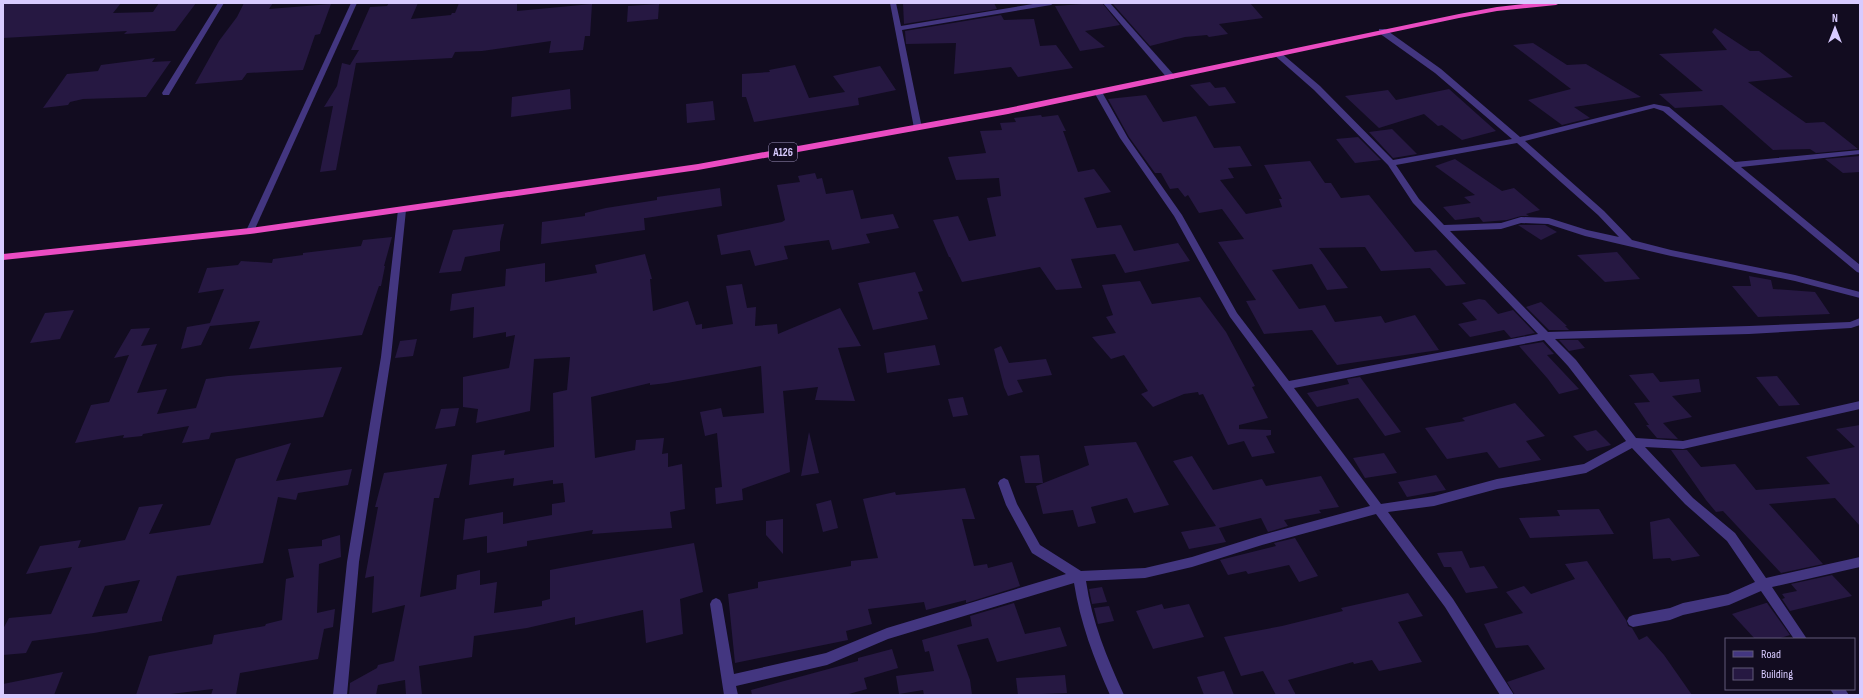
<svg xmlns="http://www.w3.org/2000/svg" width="1863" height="698" font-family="'Sofia Sans Condensed',sans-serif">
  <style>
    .building { fill: #261842; fill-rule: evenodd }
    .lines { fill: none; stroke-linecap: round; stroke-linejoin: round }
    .minor { fill: #433680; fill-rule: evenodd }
    .trunk { fill: #ea4cc2; fill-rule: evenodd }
    .labels { text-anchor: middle; stroke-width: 3; stroke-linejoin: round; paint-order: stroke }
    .shield { fill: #120c20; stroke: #9d92bc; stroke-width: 1 }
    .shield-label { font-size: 11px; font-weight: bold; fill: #d8cbff }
  </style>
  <rect width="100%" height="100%" fill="#120c20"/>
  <g class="building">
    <polygon points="3,3 121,3 113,13 153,12 159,3 196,3 175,31 124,34 127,31 3,38"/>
    <polygon points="244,3 273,3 269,9 331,4 320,34 315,35 303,70 247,73 242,80 195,84 219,41 237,17"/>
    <polygon points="389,3 418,3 411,19 451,15 452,13 455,13 459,3 517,3 517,11 592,4 590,36 585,36 583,50 549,53 551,41 482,51 455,52 452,58 356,63 336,170 320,172 333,106 324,107 337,86 342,63 350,65 359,50 351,50 370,7 387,6"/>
    <polygon points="903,3 994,3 997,9 904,24"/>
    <polygon points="1096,3 1102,3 1120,25 1085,31 1105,47 1080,51 1055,6"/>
    <polygon points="1112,3 1250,3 1263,18 1219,24 1228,34 1209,37 1207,35 1185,37 1150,46"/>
    <polygon points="659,4 658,19 627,22 628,6"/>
    <polygon points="1001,15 1004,20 1034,19 1040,46 1056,45 1073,68 1018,77 1011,67 954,74 956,43 906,44 905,31"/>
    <polygon points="1715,28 1750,51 1759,51 1793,77 1748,82 1806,123 1824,122 1858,149 1816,153 1810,149 1773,150 1722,105 1675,108 1659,94 1703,91 1659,54 1727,50 1712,32"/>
    <polygon points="1533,43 1567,65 1586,64 1641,97 1574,107 1590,118 1562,125 1528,100 1571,89 1513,45"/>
    <polygon points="155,58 152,62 171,61 146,97 83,99 70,102 68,105 43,108 67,74 98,71 101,65"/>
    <polygon points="795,65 809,98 845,92 833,76 880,66 896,90 858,98 859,105 754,122 746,97 742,97 742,74 770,72 769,70"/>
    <polygon points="1210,82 1215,88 1225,87 1236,103 1209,106 1190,85"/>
    <polygon points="570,89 571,109 511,117 512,97"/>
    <polygon points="1449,89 1496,131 1462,140 1442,125 1438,126 1424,114 1379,128 1345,96 1388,90 1396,100"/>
    <polygon points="1146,95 1163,122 1196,116 1214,148 1240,146 1252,166 1228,168 1234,178 1220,180 1246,214 1282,207 1279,199 1282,199 1264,165 1310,161 1325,183 1331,183 1341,198 1369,195 1415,252 1436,250 1466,284 1446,286 1430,268 1381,271 1365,247 1319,248 1348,288 1327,290 1312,264 1272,270 1299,309 1325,305 1335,322 1381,316 1385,323 1415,315 1439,350 1337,365 1312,330 1264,334 1246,301 1256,300 1218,242 1244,239 1222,209 1199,213 1188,195 1185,197 1178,188 1170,189 1161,173 1155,173 1129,137 1108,99"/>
    <polygon points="713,101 715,120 687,123 686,104"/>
    <polygon points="1041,115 1042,117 1058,115 1066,131 1063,131 1078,172 1094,169 1111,192 1084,198 1097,228 1121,225 1134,251 1178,243 1190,261 1125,273 1115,254 1071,259 1082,288 1056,290 1040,267 962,282 950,257 949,257 933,220 958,216 969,241 996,236 987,198 1001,196 999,178 956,180 948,157 986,153 980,131 1002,130 1000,123 1016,122 1014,118"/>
    <polygon points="1392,129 1417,154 1393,158 1369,132"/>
    <polygon points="1358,137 1381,160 1355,163 1336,139"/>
    <polygon points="1860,156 1860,172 1843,173 1825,159"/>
    <polygon points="1455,159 1502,191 1514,188 1540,210 1526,214 1529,216 1521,216 1507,220 1483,222 1479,217 1455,220 1443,207 1471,203 1464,197 1475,195 1435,166"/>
    <polygon points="815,173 817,179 822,178 826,194 853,190 861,219 893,214 899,228 866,234 870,243 832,250 829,240 784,246 788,259 755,266 750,250 721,255 717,235 782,222 785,220 777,185 800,182 798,176"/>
    <polygon points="720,188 722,206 646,218 644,218 645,230 541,244 542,222 585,216 585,213 606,208 657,200 657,197"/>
    <polygon points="504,224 500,242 500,251 465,257 461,271 439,273 453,230"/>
    <polygon points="1518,225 1545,225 1557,232 1541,240"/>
    <polygon points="392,237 384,266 385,266 381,286 379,286 362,335 249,349 260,321 210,326 201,345 181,349 187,327 210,323 224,289 198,293 207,268 238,265 241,261 272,263 273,259 303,255 303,253 361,246 363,240"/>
    <polygon points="1617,252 1640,279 1605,282 1577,255"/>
    <polygon points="645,254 652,279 650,279 653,311 688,301 696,325 702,324 702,329 733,324 726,286 742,284 747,308 756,307 755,326 777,324 778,334 840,308 861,346 838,348 855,401 815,400 818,387 783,391 790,472 742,489 743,500 716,504 715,488 722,487 717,433 705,436 700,412 721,408 723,417 764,413 761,366 667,383 650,385 650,383 591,397 595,458 635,450 636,440 664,438 662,454 668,453 668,467 682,464 685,509 670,512 672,528 592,534 593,530 527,541 527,546 487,553 487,536 463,540 465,519 503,512 503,524 552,515 552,504 565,502 563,483 553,484 553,480 513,486 514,478 469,485 472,455 505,450 504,455 554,447 553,393 567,390 570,357 534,359 530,411 476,423 478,409 463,407 463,377 509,368 515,335 506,337 506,332 473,338 474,307 450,311 452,294 505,286 506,269 545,263 545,282 597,273 595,265"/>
    <polygon points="915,272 923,291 918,292 928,319 873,330 858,283"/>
    <polygon points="1749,276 1771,280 1773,289 1815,292 1830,314 1758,317 1732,286 1751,286"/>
    <polygon points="1140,281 1152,304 1200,297 1226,332 1255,386 1252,387 1268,418 1239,425 1239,429 1271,430 1271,435 1266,436 1275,453 1252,457 1244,441 1228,445 1203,394 1199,395 1198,392 1184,394 1153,407 1141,394 1148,391 1124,355 1111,359 1092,337 1116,333 1106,317 1113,315 1102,285"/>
    <polygon points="1479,299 1485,300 1498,314 1513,310 1535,333 1511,338 1504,330 1470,337 1458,324 1477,320 1462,303"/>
    <polygon points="1541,302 1567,326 1565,326 1569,330 1549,330 1526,307"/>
    <polygon points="74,310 60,339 30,343 45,313"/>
    <polygon points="150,328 141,346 157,344 137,393 167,389 157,414 196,408 206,379 228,376 342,367 323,417 211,433 209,439 182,443 189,426 143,434 142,436 123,438 124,435 75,443 91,405 109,402 129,355 114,358 131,329"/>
    <polygon points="417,339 413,356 395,358 400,341"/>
    <polygon points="1559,340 1578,340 1585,348 1569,351"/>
    <polygon points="1543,342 1554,354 1547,355 1579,389 1559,394 1548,379 1519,346"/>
    <polygon points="935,345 940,365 887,373 884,353"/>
    <polygon points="1001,346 1009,363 1046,359 1052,375 1017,380 1023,392 1008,396 1004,387 994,349"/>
    <polygon points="1653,373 1660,382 1699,379 1701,392 1672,396 1692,417 1663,423 1678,439 1657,438 1646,425 1649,425 1634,403 1650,402 1629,375"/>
    <polygon points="1777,376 1800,405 1779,406 1756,377"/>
    <polygon points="1360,377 1386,412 1401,432 1385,436 1358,398 1317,407 1307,393 1349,384 1347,379"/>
    <polygon points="963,397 968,415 953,417 948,399"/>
    <polygon points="1515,403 1545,436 1526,441 1541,460 1499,468 1487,452 1447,459 1425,428 1465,421 1462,418"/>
    <polygon points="459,408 455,426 435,429 441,409"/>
    <polygon points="1860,425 1860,526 1835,498 1769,504 1823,564 1781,573 1723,511 1716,512 1706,500 1671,450 1687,450 1701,467 1735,464 1756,490 1830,484 1806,457 1855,447 1836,429"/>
    <polygon points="1596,430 1611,445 1587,451 1573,436"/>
    <polygon points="809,432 819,473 801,476"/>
    <polygon points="1136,442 1169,505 1134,513 1127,498 1091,507 1096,523 1078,527 1073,510 1043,514 1036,486 1089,465 1084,446"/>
    <path d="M291 443 276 481 352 469 348 485 298 493 296 500 278 497 263 563 177 576 162 618V621L94 633 32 641 26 653 3 655V629L9 618 51 614 72 567 26 574 40 546 81 540 78 548 125 540 139 507 163 504 149 534 210 525 236 459ZM140 580 127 613 92 617 105 586Z"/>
    <polygon points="1384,453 1397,473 1365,478 1353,458"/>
    <polygon points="1039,455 1043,483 1025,483 1020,456"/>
    <polygon points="1192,456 1213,490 1262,479 1266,486 1321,476 1339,507 1319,510 1321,513 1284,520 1288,526 1268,532 1261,518 1219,528 1226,542 1189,549 1181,532 1216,526 1173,461"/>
    <polygon points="447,464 439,498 434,498 420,597 456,589 457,575 480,570 480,585 497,582 494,613 542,606 542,601 550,599 550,570 694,543 703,592 680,599 683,634 646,643 643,610 575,625 575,617 527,628 474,636 472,657 419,666 422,695 406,695 405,680 378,685 376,695 349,695 350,683 377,668 378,665 394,661 405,605 372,613 374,576 365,578 378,507 375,507 384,473"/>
    <polygon points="1436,475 1446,490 1407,497 1398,482"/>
    <polygon points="965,488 975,519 962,519 974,566 987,564 988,568 1012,562 1020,586 966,603 966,600 926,610 924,602 868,609 872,624 846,631 848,640 735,663 728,594 758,588 758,582 851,566 851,561 878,558 863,499 895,492 896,495"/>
    <polygon points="831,500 838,528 823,532 816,504"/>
    <polygon points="1599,509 1614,534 1530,538 1519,518 1560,516 1557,510"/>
    <polygon points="1669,518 1700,556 1672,561 1670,558 1653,559 1650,522"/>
    <polygon points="783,519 783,554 766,535 766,521"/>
    <polygon points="340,535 341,557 319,564 317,613 335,609 333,627 324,629 318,659 240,673 236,695 211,695 213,689 162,695 136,695 149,656 212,644 214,635 265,626 266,624 282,620 286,579 294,577 288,549 322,546 322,540"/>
    <polygon points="1295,538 1318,576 1299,582 1289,565 1248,574 1246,571 1228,575 1220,560 1276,546 1274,543"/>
    <polygon points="1462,551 1470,568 1484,566 1498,588 1466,593 1451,567 1444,567 1437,553"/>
    <polygon points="1587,561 1626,620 1628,626 1632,628 1639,640 1647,636 1664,655 1692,695 1515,695 1507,682 1545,669 1528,645 1496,648 1484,624 1523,613 1506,592 1524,586 1531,594 1575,579 1565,564"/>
    <polygon points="1832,575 1852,596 1790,611 1782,599 1785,598 1782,594 1797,591 1791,584"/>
    <polygon points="1102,587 1107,602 1092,604 1089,589"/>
    <polygon points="1408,593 1423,616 1398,622 1422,662 1379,671 1372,660 1354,664 1353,662 1288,680 1296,695 1276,695 1263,671 1241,676 1224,637 1282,626 1343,611 1341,608"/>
    <polygon points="1014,603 1025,634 1060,627 1067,646 997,662 988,638 957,645 970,680 972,695 924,695 923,690 899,694 896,676 934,671 929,651 925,652 922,640 972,626 970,616"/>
    <polygon points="1766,603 1767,603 1790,635 1777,639 1755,639 1732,614"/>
    <polygon points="1162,604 1164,609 1189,604 1204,637 1153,649 1136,611"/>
    <polygon points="1109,606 1114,621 1098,624 1094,608"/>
    <polygon points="892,649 898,668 864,678 867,689 845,695 752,695 751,690 858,661 858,658"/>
    <polygon points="1224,671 1234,695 1204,695 1197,677"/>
    <polygon points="63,672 54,695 3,695 3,684"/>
    <polygon points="1065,675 1067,693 1018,695 1016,678"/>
  </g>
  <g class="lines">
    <g class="minor">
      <polygon points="218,3 224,3 170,93 169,95 163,95 162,93"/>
      <polygon points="351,3 357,3 254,231 253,233 247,233 246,231"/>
      <polygon points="890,3 896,3 901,26 1039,3 1054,3 1051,5 902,30 922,128 918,130 914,128"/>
      <polygon points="1103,3 1110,3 1174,75 1174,79 1168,79"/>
      <path d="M1379 29H1385L1441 69 1520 137 1654 104 1669 107 1735 162 1860 150V154L1741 167 1860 265V273L1857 272 1663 111 1654 108 1525 141 1604 211 1632 240 1671 250 1795 275 1860 292V298L1795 281 1671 256 1585 236 1548 224 1521 223 1501 229 1450 231 1548 332 1749 326 1850 322 1860 318V325L1851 328 1749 334 1555 339 1576 360 1636 438 1683 441 1860 401V409L1683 449 1645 447 1693 498 1735 533 1766 578 1860 557V567L1772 587 1807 639H1794L1761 591 1729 605 1683 615 1670 620 1633 627 1629 625 1627 621 1629 617 1633 615 1670 608 1683 603 1728 594 1755 582 1727 541 1685 504 1632 448 1586 473 1497 489 1434 506 1388 512 1453 599 1514 695H1500L1445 607 1376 514 1262 545 1192 567 1145 578 1086 581C1092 622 1107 658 1124 695H1110C1094 659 1080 622 1074 583L888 639 827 665 736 686 738 695H724L710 604 712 600 716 598 720 600 722 604 734 674 826 653 887 628 1066 574 1032 553 1006 505 998 483 1000 480 1004 478 1008 480 1017 504 1040 545 1081 571 1145 568 1192 557 1262 535 1370 506 1230 317 1174 216 1120 138 1094 92 1098 90 1102 92 1128 138 1182 215 1237 313 1289 381 1538 334 1413 203 1388 165 1314 90 1273 54 1280 52 1320 86 1393 160 1512 139 1435 73 1379 33ZM1517 143 1598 215 1619 237 1587 230 1549 218 1521 217 1501 223 1444 225 1419 199 1396 165ZM1544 340 1568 366 1626 441 1584 464 1497 479 1434 496 1381 504 1294 388Z"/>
      <polygon points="402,207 406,210 391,357 359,562 347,695 333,695 347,562 381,357 398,210"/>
      <polygon points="1830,689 1845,689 1849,695 1834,695"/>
    </g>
    <polygon class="trunk" points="1534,3 1560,3 1556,5 1497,11 1459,18 1008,114 698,170 250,234 3,260 3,254 250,228 698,164 1008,108 1459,14 1497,7"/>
  </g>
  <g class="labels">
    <rect class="shield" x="769" y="143" width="28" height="18" rx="3"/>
    <g class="shield-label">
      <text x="783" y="156">A126</text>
    </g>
  </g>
  <rect width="1863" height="698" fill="none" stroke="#d8cbff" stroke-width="8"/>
  <rect x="1725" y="638" width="130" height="52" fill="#120c20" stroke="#615879"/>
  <rect x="1733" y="651" width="20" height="6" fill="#433680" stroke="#615879"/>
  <text x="1761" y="658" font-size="12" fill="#d8cbff">Road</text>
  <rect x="1733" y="668" width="20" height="12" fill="#261842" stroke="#615879"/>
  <text x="1761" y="678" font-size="12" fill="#d8cbff">Building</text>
  <g transform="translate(1835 28)" stroke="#120c20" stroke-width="3" paint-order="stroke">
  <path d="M0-3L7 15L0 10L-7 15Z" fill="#d8cbff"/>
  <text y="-6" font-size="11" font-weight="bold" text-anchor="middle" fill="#d8cbff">N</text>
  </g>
</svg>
